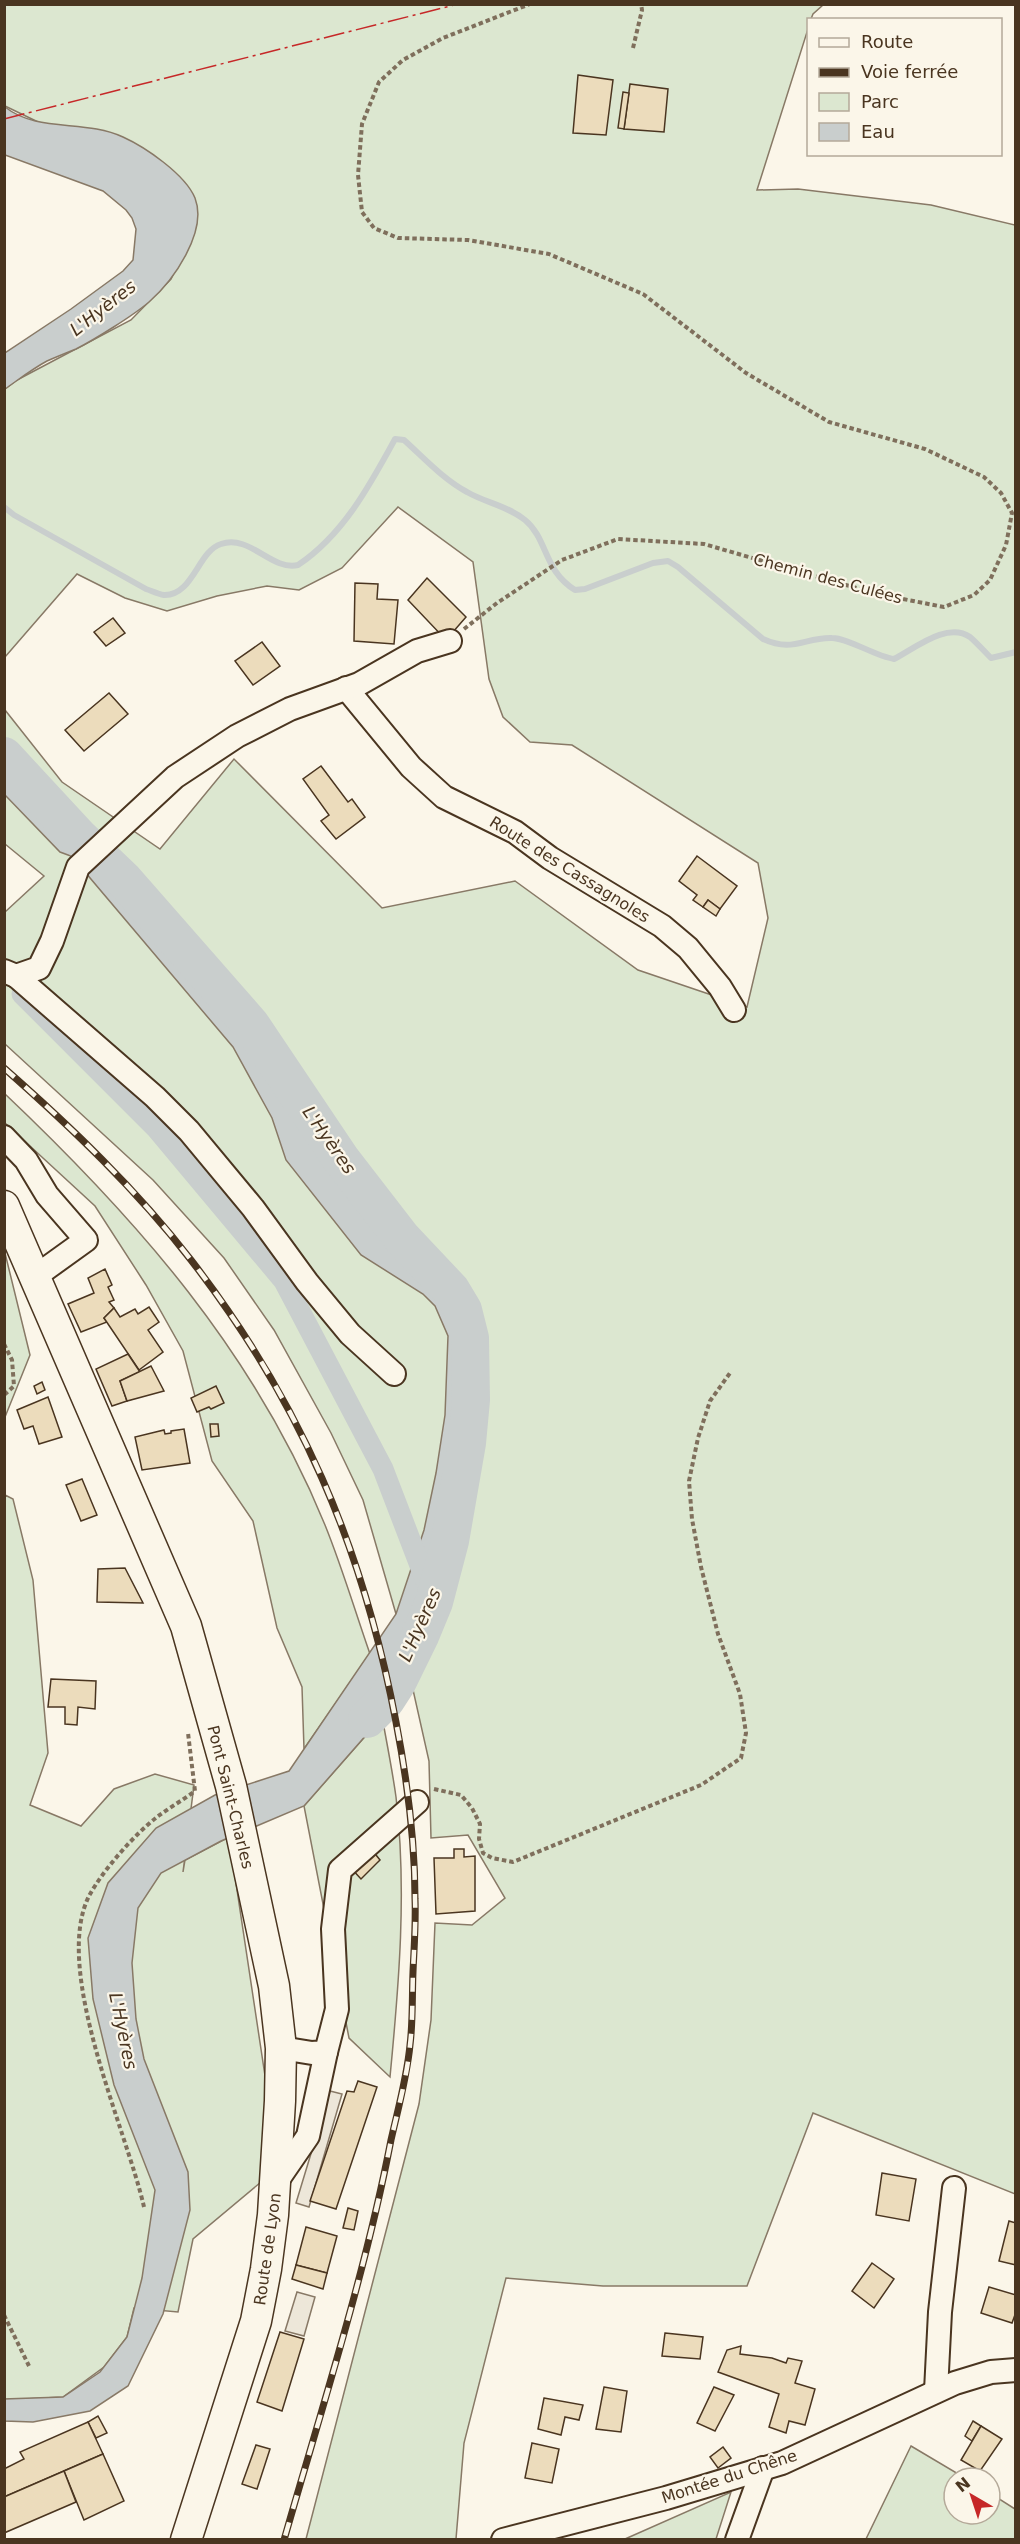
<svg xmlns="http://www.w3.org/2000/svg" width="1020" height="2544" font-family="'DejaVu Sans',sans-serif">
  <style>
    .green { fill: #dce7d0; stroke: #887966; stroke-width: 1.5 }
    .parking { fill: #ede7d9; stroke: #887966; stroke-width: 1.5 }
    .water { fill: #c9cecd; stroke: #887966; stroke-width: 1.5 }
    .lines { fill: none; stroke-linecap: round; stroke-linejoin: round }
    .stream { stroke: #c9cecd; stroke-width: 6 }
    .canal { stroke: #c9cecd; stroke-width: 21 }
    .river { stroke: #c9cecd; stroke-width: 38 }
    .building { fill: #ecdcbc; stroke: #4a3520; stroke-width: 1.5 }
    .minor-casing { stroke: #4a3520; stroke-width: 26 }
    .major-casing { stroke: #4a3520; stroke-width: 33 }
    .path { stroke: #7f6f5c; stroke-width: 4; stroke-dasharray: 4.5 3; stroke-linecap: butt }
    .minor { stroke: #fbf6e9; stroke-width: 22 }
    .major { stroke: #fbf6e9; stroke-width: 30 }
    .rail-casing { stroke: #4a3520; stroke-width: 7 }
    .rail { stroke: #fbf6e9; stroke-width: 4.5; stroke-dasharray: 14; stroke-linecap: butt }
    .power { stroke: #c62828; stroke-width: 1.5; stroke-dasharray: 21 4.5 3 4.5; stroke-linecap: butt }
    .labels { text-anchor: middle; stroke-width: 4.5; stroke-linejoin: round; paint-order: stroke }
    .street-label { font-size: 16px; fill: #4a3520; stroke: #fbf6e9 }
    .water-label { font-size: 18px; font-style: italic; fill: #4a3520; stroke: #fbf6e9 }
  </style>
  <rect width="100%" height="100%" fill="#fbf6e9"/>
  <g class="green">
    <polygon points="5,5 823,5 813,14 811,19 808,20 808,29 757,190 798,189 931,205 1015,225 1015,2194 813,2113 747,2286 603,2286 506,2278 464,2443 456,2539 306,2539 419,2104 431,2020 435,1923 472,1925 505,1898 468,1835 431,1838 429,1761 396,1614 363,1500 331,1433 274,1330 224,1258 153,1180 5,1044 5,912 44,876 5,844 5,710 62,782 160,849 234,759 382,908 515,881 638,970 747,1007 768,918 758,863 572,745 530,742 503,717 489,679 473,562 398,507 342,568 299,590 267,586 217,596 167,611 125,598 77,574 5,657 5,389 17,380 131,320 171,279 196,227 38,122 5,106"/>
    <path d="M4 1093C137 1219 255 1353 325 1525 342 1567 355 1611 370 1654L304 1749 302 1687 277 1628 253 1521 212 1461 183 1351 146 1285 95 1206 5 1123Z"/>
    <polygon points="5,1253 30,1355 5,1417"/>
    <polygon points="5,1495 13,1499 33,1580 48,1753 30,1805 81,1826 114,1789 155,1774 194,1785 183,1872 185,1860 229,1837 267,2089 261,2182 193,2239 178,2312 134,2308 127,2337 104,2367 63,2397 5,2400"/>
    <path d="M381 1711C386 1739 392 1768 396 1797 407 1890 399 1984 390 2077L349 2038 304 1806 368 1733Z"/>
    <polygon points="911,2446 965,2478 954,2478 954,2514 990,2514 990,2493 1015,2509 1015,2539 866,2539"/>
    <polygon points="731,2492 716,2539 625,2539"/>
  </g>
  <g class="parking">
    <polygon points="330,2091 342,2094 309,2207 296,2203"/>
    <polygon points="297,2292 315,2297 304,2336 285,2331"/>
  </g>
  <g class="water">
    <path d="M5 107C38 133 85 119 123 137 145 147 185 174 195 198 208 232 173 281 149 302 134 315 94 340 76 349 66 353 56 357 47 361 32 369 18 380 5 389V353L71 309 123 271 133 260 136 229 132 218 126 210 103 191 5 155Z"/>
    <polygon points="5,756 78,836 124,880 251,1025 341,1159 451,1290 463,1310 470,1338 471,1400 467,1443 450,1541 434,1602 397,1683 368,1733 304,1806 221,1841 161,1873 138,1908 132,1963 136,2019 144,2059 188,2172 190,2210 163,2314 128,2386 90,2411 33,2422 5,2421 4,2399 63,2397 100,2372 127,2337 142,2278 155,2190 114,2085 93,1999 88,1938 108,1883 156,1828 215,1795 289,1771 396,1614 424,1530 436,1473 445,1415 448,1336 435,1306 423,1294 361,1255 286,1160 272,1118 233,1047 85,872 79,859 60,852 5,795"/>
  </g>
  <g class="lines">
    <path class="stream" d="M4 507 14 515 146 589C152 591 158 594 164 595 193 596 198 551 221 544 250 534 271 571 298 565 343 535 370 485 395 439L404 440C424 458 443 479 467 492 486 503 508 506 525 520 548 539 543 570 575 590L585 589 653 563 668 561 678 567 763 639C793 653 805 637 832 638 848 638 875 656 894 659 914 649 947 621 970 637 977 643 984 651 991 658L1016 652"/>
    <polyline class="canal" points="22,994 156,1128 284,1281 383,1469 434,1602"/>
    <polyline class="river" points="4,756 78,836 124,880 251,1025 341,1159 402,1238 451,1290 463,1310 470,1338 471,1400 467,1443 450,1541 434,1602 420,1636 397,1683 386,1700 367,1719"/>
  </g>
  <g class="building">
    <polygon points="578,75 613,80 606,135 573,133"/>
    <polygon points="630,84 668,89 664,132 624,129"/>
    <polygon points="623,92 629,93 624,129 618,128"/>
    <polygon points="427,578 466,617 446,640 408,600"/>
    <polygon points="355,583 378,584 377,599 398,600 394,644 354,641"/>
    <polygon points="113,618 125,633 106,646 94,632"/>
    <polygon points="262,642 280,666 253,685 235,661"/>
    <polygon points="109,693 128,714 84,751 65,730"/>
    <polygon points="321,766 348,802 352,799 365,817 336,839 321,821 329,815 303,779"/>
    <polygon points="697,856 737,886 720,909 708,900 703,907 693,900 697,895 679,881"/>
    <polygon points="708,900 720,909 716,916 703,907"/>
    <polygon points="105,1269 112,1285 108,1287 114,1300 109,1302 114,1308 104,1318 107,1322 81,1332 68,1304 94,1293 88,1278"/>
    <polygon points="149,1307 159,1322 148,1330 163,1352 139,1370 104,1318 114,1308 120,1317 135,1309 138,1314"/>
    <polygon points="128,1354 140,1372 120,1381 127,1401 112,1406 96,1369"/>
    <polygon points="151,1366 164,1391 127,1401 120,1381"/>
    <polygon points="42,1382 45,1390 37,1394 34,1386"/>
    <polygon points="216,1386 224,1403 211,1409 209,1407 197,1412 191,1398"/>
    <polygon points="48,1397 62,1437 39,1444 33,1426 24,1429 17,1410"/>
    <polygon points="210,1424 218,1424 219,1436 211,1437"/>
    <polygon points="184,1429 190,1463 142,1470 135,1437 164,1430 165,1434 171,1433 171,1431"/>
    <polygon points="82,1479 97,1515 81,1521 66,1485"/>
    <polygon points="125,1568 143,1603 97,1602 98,1569"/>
    <polygon points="51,1679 96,1681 95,1709 78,1707 77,1725 65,1724 65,1707 48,1707"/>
    <polygon points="454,1849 464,1849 464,1857 475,1856 475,1911 436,1914 434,1858 454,1858"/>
    <polygon points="372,1850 380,1860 361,1879 350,1867"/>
    <polygon points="358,2081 377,2087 336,2209 310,2201 347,2091 354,2092"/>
    <polygon points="882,2173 916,2179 909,2221 876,2215"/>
    <polygon points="348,2208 358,2211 354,2230 343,2228"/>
    <polygon points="1009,2221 1016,2223 1016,2265 999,2261"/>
    <polygon points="306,2227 337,2236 327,2273 296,2265"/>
    <polygon points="872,2263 894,2279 874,2308 852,2291"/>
    <polygon points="296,2265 327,2273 323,2289 292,2279"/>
    <polygon points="989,2287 1016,2295 1016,2312 1012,2323 981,2313"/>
    <polygon points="280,2332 304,2339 282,2411 257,2402"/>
    <polygon points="665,2333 703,2337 700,2359 662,2356"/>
    <polygon points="741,2346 740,2354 772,2358 786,2363 788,2358 802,2361 795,2383 815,2389 805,2425 789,2421 786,2433 769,2427 779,2394 718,2372 727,2350"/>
    <polygon points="604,2387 627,2391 621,2432 596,2429"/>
    <polygon points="714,2387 734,2395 715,2431 697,2423"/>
    <polygon points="544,2398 583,2405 579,2420 565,2417 561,2435 538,2429"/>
    <polygon points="98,2416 107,2433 96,2438 88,2422"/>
    <polygon points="973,2421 981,2426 972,2441 965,2436"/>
    <polygon points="88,2422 103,2454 4,2497 4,2469 24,2459 20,2452"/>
    <polygon points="981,2426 1002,2439 980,2471 961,2460"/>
    <polygon points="532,2443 559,2449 552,2483 525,2478"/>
    <polygon points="256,2445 270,2449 257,2489 242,2484"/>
    <polygon points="723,2447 731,2458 718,2468 710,2457"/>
    <polygon points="103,2454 124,2501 84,2520 64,2471"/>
    <polygon points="64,2471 76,2502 4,2533 4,2497"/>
  </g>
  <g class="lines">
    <defs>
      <g id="minor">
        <polyline points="346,688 411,767 444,797 515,832 550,858 662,926 688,948 720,987 734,1010"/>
        <polyline points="4,971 16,976 39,968 52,941 78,867 175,777 237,736 290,709 359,684 417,651 450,641"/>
        <polyline points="16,976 155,1097 189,1131 253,1208 307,1282 350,1334 394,1374"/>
        <polyline points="4,1137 26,1160 47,1195 86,1240 36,1276"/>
        <polyline points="281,2048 312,2053 326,2052 337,2009 333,1929 340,1870 417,1802"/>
        <polyline points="275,2184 308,2136 326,2052"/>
        <polyline points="936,2391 940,2312 954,2188"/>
        <polyline points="503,2540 666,2498 782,2463 955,2383 991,2372 1016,2370"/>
        <polyline points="737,2540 763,2468"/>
      </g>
      <polyline id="major" points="4,1206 186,1626 231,1786 274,1986 281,2048 280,2101 273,2215 266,2269 256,2321 186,2540"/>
    </defs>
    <use href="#minor" class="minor-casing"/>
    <use href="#major" class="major-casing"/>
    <g class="path">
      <polyline points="633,48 642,10 641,4"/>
      <polyline points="464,629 497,603 562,560 618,539 704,544 877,594 944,607 974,595 990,580 1006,545 1012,513 1001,493 984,477 925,449 829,422 746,373 643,294 549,254 468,240 398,238 374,228 362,212 358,175 362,124 379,82 403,60 443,38 530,4"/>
      <polyline points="4,1344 12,1360 14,1386 4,1395"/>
      <polyline points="434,1789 461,1795 472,1808 480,1824 479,1839 483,1853 492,1858 513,1862 701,1785 741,1758 746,1733 740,1694 718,1634 701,1567 692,1519 689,1481 698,1438 710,1401 730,1373"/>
      <path d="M144 2207C126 2128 52 1970 89 1896 103 1870 134 1835 157 1817 169 1808 183 1800 195 1791L188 1733"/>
      <polyline points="4,2315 29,2366"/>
    </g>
    <use href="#minor" class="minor"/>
    <use href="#major" class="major"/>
    <defs>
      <path id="rail" d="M4 1068C71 1127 136 1189 191 1260 300 1401 363 1547 396 1722 407 1779 415 1840 415 1899 416 1923 414 1948 413 1972 412 1996 413 2021 410 2045 407 2077 398 2109 391 2140 365 2275 322 2407 284 2540"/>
    </defs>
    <use href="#rail" class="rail-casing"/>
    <use href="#rail" class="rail"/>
    <polyline class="power" points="4,119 458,4"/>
  </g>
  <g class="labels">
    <g class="street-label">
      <text transform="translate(828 578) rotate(15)" y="6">Chemin des Culées</text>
      <text transform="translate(570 869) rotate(32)" y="6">Route des Cassagnoles</text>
      <text transform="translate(231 1797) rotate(76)" y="6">Pont Saint-Charles</text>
      <text transform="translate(267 2249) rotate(-82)" y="6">Route de Lyon</text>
      <text transform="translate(729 2476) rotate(-18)" y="6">Montée du Chêne</text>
    </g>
    <g class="water-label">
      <text transform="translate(103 308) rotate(-38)" y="6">L'Hyères</text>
      <text transform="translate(329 1140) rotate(55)" y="6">L'Hyères</text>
      <text transform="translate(420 1625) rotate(-66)" y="6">L'Hyères</text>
      <text transform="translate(123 2031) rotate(78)" y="6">L'Hyères</text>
    </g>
  </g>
  <rect width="1020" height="2544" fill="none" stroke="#4a3520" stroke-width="12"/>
  <rect x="807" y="18" width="195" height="138" fill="#fbf6e9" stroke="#b4a999" stroke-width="1.5"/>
  <rect x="819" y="38" width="30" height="9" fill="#fbf6e9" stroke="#b4a999" stroke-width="1.5"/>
  <text x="861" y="48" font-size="18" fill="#4a3520">Route</text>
  <rect x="819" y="68" width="30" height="9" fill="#4a3520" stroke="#b4a999" stroke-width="1.5"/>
  <text x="861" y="78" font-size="18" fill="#4a3520">Voie ferrée</text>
  <rect x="819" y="93" width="30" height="18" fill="#dce7d0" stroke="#b4a999" stroke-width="1.5"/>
  <text x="861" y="108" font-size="18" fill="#4a3520">Parc</text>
  <rect x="819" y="123" width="30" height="18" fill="#c9cecd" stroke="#b4a999" stroke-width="1.5"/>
  <text x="861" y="138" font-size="18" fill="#4a3520">Eau</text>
  <g transform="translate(972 2496) rotate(321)"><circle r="28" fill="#fbf6e9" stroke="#b4a999" stroke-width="1.5"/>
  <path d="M0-4.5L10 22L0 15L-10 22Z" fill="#c62828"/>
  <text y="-9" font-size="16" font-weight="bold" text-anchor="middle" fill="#4a3520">N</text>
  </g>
</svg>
